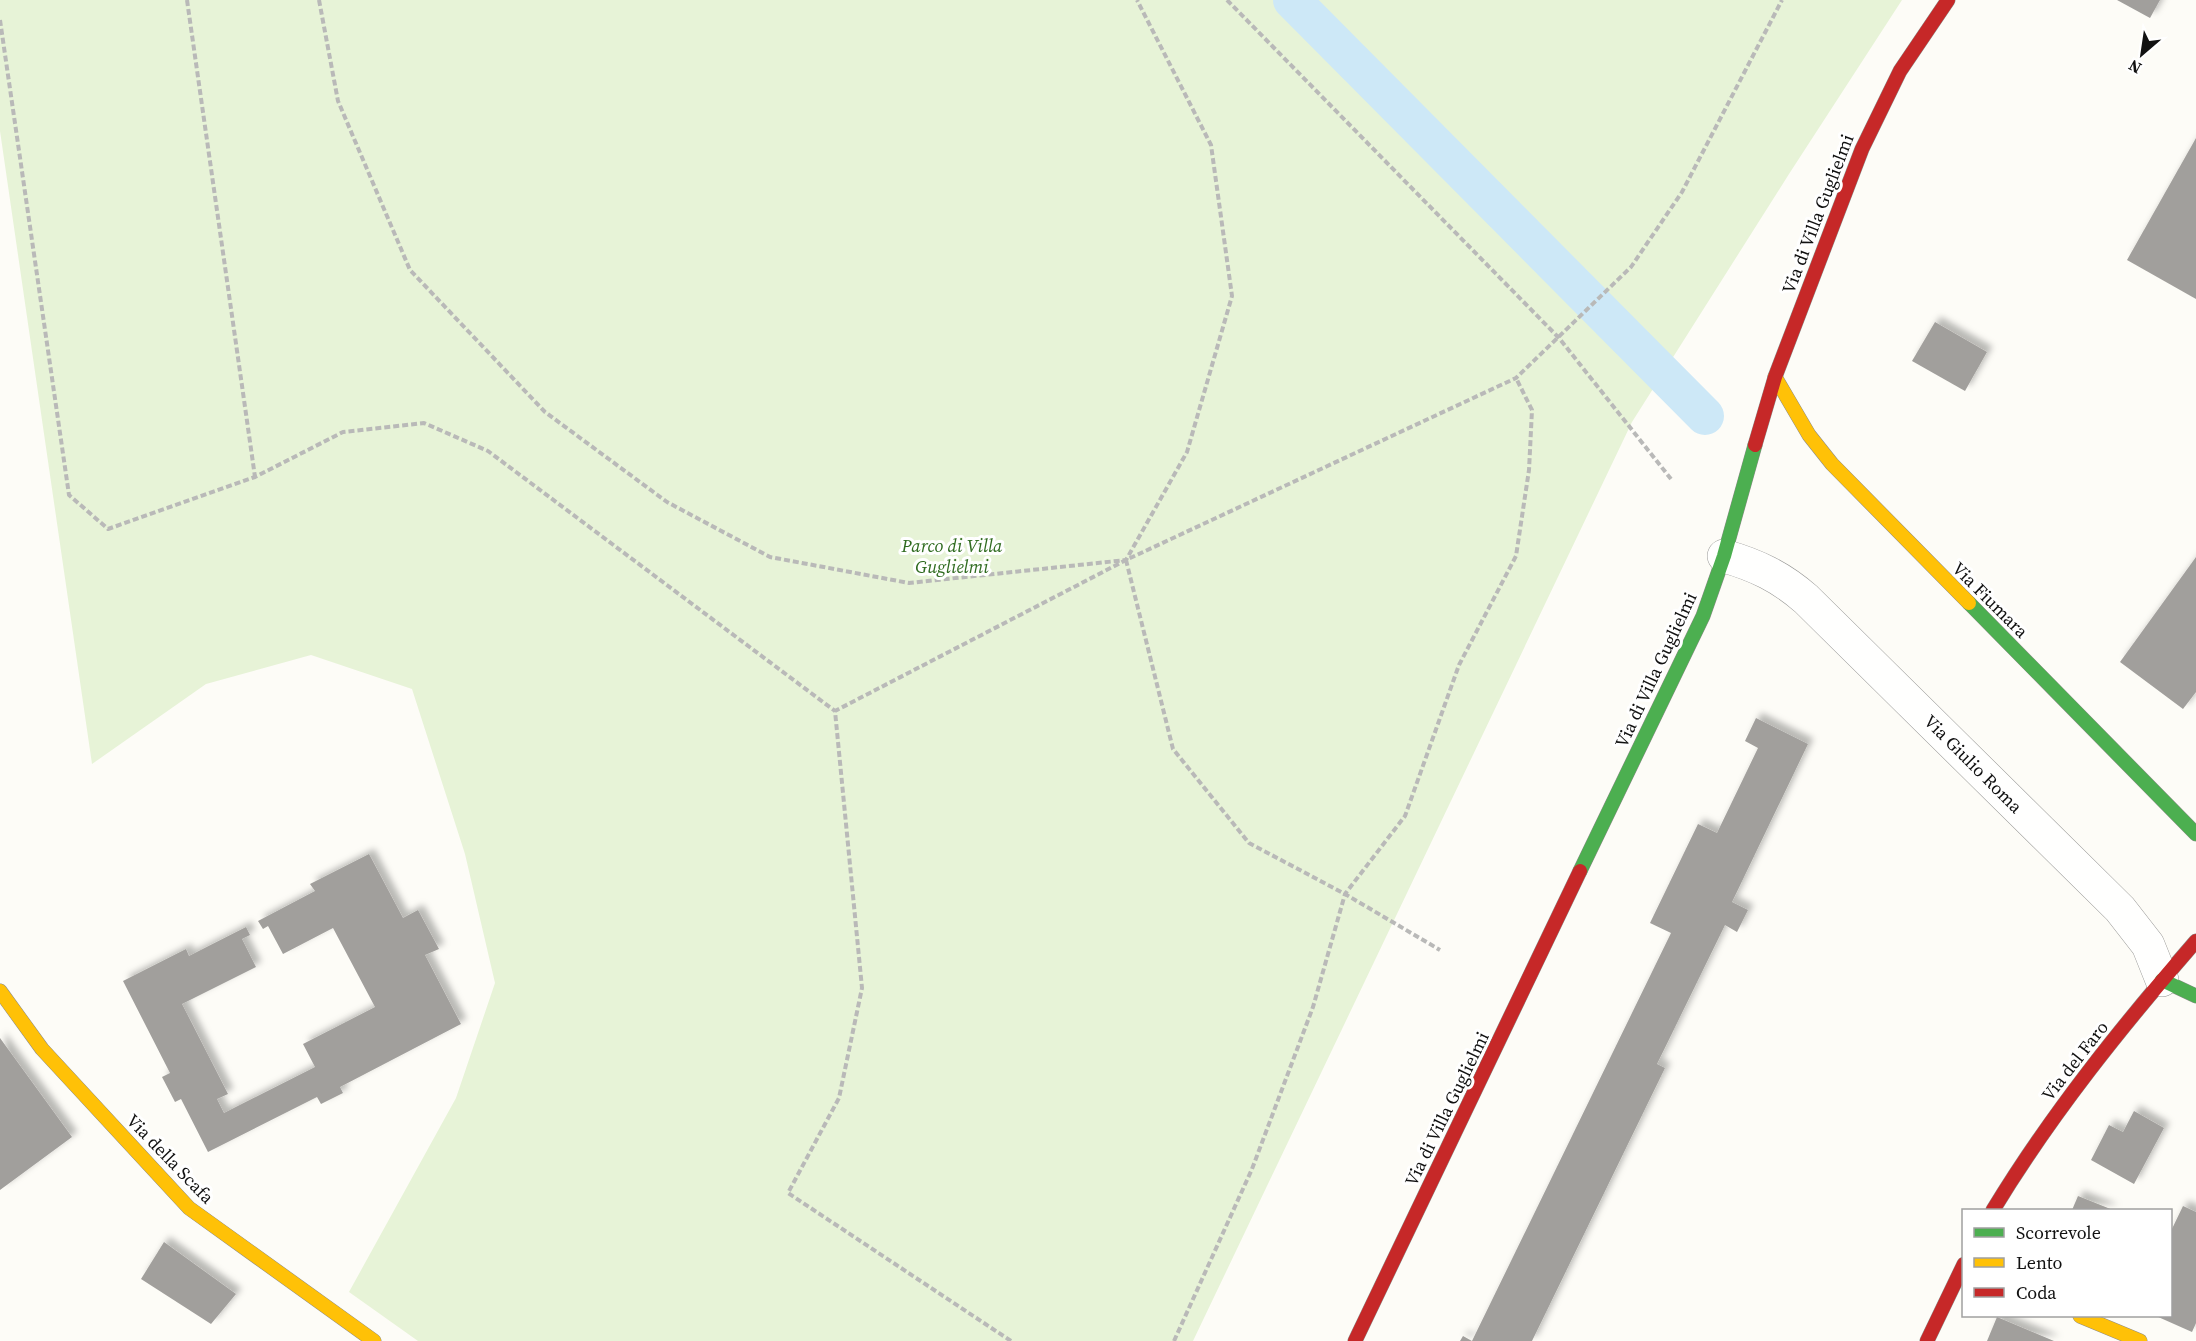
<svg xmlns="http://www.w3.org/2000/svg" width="2196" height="1341" font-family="'Source Serif 4',serif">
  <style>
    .green { fill: #e7f3d7 }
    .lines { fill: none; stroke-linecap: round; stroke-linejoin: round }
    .canal { stroke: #cde8f7; stroke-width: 38 }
    .building { fill: #a19f9c; filter: url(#shadow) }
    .street-casing { stroke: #979795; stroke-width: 34 }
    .fast-casing { stroke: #8e8d8b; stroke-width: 15 }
    .slow-casing { stroke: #8e8d8b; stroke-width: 15 }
    .jam-casing { stroke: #8e8d8b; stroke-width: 15 }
    .path { stroke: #b9b9b8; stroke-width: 4; stroke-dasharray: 6 3; stroke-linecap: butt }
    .street { stroke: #fffffe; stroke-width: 33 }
    .fast { stroke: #4caf50; stroke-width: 14 }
    .slow { stroke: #ffc107; stroke-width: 14 }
    .jam { stroke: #c62828; stroke-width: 14 }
    .labels { text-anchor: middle; stroke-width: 6; stroke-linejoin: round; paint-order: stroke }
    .street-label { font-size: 18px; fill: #111; stroke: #fff }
    .park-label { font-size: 18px; font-style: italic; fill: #2f6b1f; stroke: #fff }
  </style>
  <defs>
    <filter id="shadow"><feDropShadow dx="5.5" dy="-5.5" stdDeviation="3" flood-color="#0004"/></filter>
  </defs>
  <rect width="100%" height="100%" fill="#fdfcf7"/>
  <polygon class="green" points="0,0 1902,0 1789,174 1632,422 1193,1341 418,1341 349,1292 456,1098 495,983 465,854 412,689 311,655 206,684 92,764 0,131"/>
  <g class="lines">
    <polyline class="canal" points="1292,0 1705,416"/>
  </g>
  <g class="building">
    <polygon points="2117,0 2160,0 2150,18"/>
    <polygon points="2196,138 2196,299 2127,260"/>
    <polygon points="1935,322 1987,352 1965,391 1912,361"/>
    <polygon points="2196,557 2196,692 2183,709 2120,662"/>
    <polygon points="1756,718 1808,744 1732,902 1748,910 1737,932 1725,925 1657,1064 1665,1068 1532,1341 1460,1341 1463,1336 1472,1341 1671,933 1650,923 1698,824 1717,833 1758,748 1745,741"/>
    <polygon points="369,854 403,918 418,910 439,949 425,955 461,1024 340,1087 343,1093 321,1104 317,1097 208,1152 181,1099 175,1102 162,1077 170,1073 123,981 186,949 189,956 246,927 250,935 242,939 256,967 182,1004 228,1094 217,1099 224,1113 315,1067 303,1044 375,1007 333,928 283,954 268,926 263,929 258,921 315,891 310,884"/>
    <polygon points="0,1038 72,1137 0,1190"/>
    <polygon points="2134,1111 2164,1128 2134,1184 2091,1160 2109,1125 2123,1132"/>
    <polygon points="2078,1196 2113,1210 2072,1210"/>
    <polygon points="2183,1206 2196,1212 2196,1323 2192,1332 2156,1316 2170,1316 2170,1233"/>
    <polygon points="164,1242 236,1294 211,1324 141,1279"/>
    <polygon points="1997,1317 2054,1341 1987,1341"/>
  </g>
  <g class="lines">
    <defs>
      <path id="street" d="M1724 556C1756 565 1781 577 1806 599L2120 909 2148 945 2162 980"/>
      <g id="fast">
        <polyline points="1969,603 2196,834"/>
        <polyline points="1580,871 1703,616 1724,556 1755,445"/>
        <polyline points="2162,980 2196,996"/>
      </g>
      <g id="slow">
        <polyline points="1775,377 1809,435 1832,464 1969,603"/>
        <polyline points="0,991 42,1049 189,1208 374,1341"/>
        <polyline points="2080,1316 2140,1341"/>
      </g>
      <g id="jam">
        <polyline points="1755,445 1775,377 1862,149 1900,71 1948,0"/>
        <path d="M1993 1210C2052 1113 2122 1026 2196 941"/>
        <polyline points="1355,1341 1580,871"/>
        <polyline points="1927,1341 1964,1264"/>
      </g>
    </defs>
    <use href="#street" class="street-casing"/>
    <use href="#fast" class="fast-casing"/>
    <use href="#slow" class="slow-casing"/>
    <use href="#jam" class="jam-casing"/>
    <g class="path">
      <polyline points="187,0 255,477"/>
      <polyline points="319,0 338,101 410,270 545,412 667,502 770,557 909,583 1126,560 1187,452 1232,296 1211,145 1137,0"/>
      <polyline points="1227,0 1559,338 1671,479"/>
      <polyline points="0,20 69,495 108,529 255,477 343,432 424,423 488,451 835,711"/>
      <polyline points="1126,560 1173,749 1249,843 1345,894 1440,950"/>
      <polyline points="1011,1341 788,1193 839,1098 862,988 835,711 1126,560 1516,378 1631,267 1682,192 1782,0"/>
      <polyline points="1174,1341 1252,1169 1313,1007 1345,894 1405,816 1459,665 1516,556 1529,470 1532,410 1516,378"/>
    </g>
    <use href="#street" class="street"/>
    <use href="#fast" class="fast"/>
    <use href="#slow" class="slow"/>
    <use href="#jam" class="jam"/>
  </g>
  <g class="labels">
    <g class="street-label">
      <text transform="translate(1818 214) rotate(-69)" y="6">Via di Villa Guglielmi</text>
      <text transform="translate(1990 600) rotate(45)" y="6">Via Fiumara</text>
      <text transform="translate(1656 670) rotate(-65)" y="6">Via di Villa Guglielmi</text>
      <text transform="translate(1973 764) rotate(45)" y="6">Via Giulio Roma</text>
      <text transform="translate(2075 1061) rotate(-52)" y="6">Via del Faro</text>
      <text transform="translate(1447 1109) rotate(-64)" y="6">Via di Villa Guglielmi</text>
      <text transform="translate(170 1159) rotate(46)" y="6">Via della Scafa</text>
    </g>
    <g class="park-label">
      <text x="952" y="552">Parco di Villa<tspan x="952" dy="21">Guglielmi</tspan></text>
    </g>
  </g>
  <rect x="1962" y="1209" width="210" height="108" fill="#ffffff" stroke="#a0a0a0" stroke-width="1.5"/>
  <rect x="1974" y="1228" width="30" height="9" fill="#4caf50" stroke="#a0a0a0" stroke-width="1.5"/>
  <text x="2016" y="1239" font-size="18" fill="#111111">Scorrevole</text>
  <rect x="1974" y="1258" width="30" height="9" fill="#ffc107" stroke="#a0a0a0" stroke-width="1.5"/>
  <text x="2016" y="1269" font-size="18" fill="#111111">Lento</text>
  <rect x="1974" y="1288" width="30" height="9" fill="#c62828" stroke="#a0a0a0" stroke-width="1.5"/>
  <text x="2016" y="1299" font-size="18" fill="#111111">Coda</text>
  <g transform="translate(2142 54) rotate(209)" stroke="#ffffff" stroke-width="4.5" paint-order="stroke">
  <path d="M0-4.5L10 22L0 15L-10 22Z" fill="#111111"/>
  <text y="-9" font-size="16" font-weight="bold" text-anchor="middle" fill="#111111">N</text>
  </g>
</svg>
